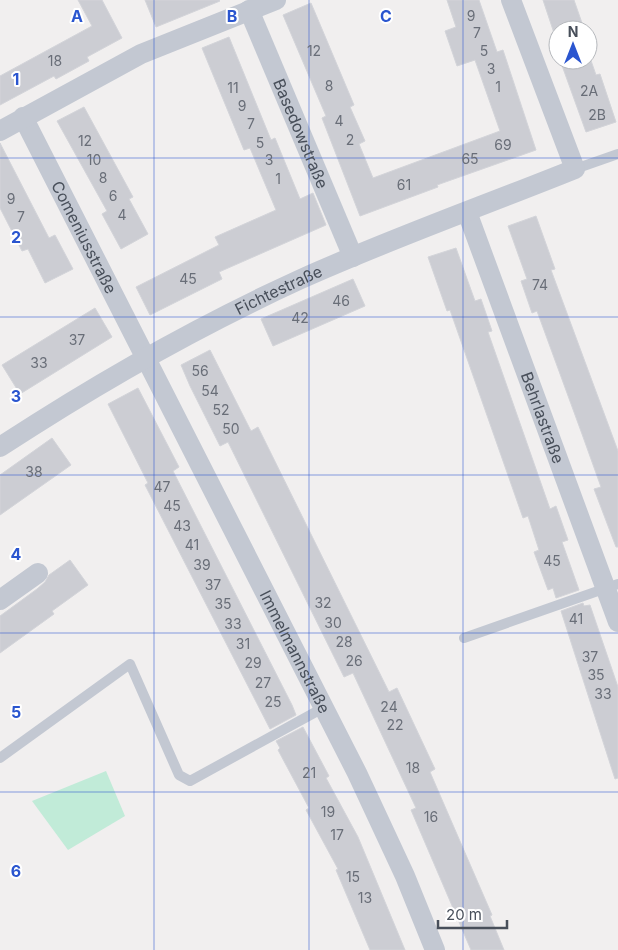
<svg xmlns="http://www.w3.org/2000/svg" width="618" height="950" font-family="Inter,sans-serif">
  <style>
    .green { fill: #c1ebd8 }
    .building { fill: #cccdd3; stroke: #d3d4d9 }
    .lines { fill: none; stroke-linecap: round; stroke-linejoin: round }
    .lane { stroke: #c3c8d2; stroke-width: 10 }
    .street { stroke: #c3c8d2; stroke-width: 20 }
    .grid { fill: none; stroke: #2a55cf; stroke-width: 1; stroke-opacity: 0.55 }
    .labels { text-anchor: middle; stroke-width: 4; stroke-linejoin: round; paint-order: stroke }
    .number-label { font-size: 14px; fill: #696e78 }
    .street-label { font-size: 16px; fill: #484f5a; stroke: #fff }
    .grid-label { font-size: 16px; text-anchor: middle; font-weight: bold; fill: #2a55cf; stroke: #fff; stroke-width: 4; stroke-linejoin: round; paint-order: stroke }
  </style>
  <rect width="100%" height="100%" fill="#f1efef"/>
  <polygon class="green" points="106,771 125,816 68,850 32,801"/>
  <g class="building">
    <polygon points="78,0 102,0 122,38 87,57 89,61 56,79 54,76 0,105 0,76 92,26"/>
    <polygon points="145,0 219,0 220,1 156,27"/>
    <polygon points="447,0 479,0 497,52 503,50 536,150 437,185 438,187 360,216 322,118 326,116 283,15 311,3 354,105 350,107 365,141 359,144 373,178 500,131 475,60 457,66 445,31 456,27"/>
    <polygon points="543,0 574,0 582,23 579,24 581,30 558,30 558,55 551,34 554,33"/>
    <polygon points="229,37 271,140 275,138 300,199 313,193 326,225 219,272 222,279 150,315 136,287 219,245 215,237 276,210 250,148 244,150 202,48"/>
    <polygon points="588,52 596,75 600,74 616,122 586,132 560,60 588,60"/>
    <polygon points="84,107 133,197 129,199 148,234 121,249 102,214 107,211 57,121"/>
    <polygon points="0,143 49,238 55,235 73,269 45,283 28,249 22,251 0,208"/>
    <polygon points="536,216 555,269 551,270 618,451 618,547 616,547 594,489 601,487 582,434 537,311 532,313 521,281 527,279 508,226"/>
    <polygon points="456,248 475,301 481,299 492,331 488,332 550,509 556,506 568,540 562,542 579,590 556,598 553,588 548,590 534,552 539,550 528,516 523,518 450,310 447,311 428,257"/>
    <polygon points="353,279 365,306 273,346 261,319"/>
    <polygon points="95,308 112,337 20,394 2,365"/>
    <polygon points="210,350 251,431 258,427 389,692 397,688 435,769 430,772 492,915 490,916 504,950 471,950 411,810 416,808 353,673 344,677 228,442 220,446 190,386 181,365"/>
    <polygon points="138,388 179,467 173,471 292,705 296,715 270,729 145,485 148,483 108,404"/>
    <polygon points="52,438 71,465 0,515 0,475"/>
    <polygon points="70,560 88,585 52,611 54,614 0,653 0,616 37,589 45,582 49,575"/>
    <polygon points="583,603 584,606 590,605 618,687 618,778 615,779 561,611"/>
    <polygon points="303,727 329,776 326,778 358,837 405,950 370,950 336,870 338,869 306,810 309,808 278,750 280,748 276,741"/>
  </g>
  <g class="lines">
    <g class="lane">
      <polyline points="575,169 618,154"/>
      <polyline points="464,638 618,584"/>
      <polyline points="0,758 130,664 179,775 190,781 323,708"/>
    </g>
    <g class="street">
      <path id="s1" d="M249 10 353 257"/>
      <path id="s2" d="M23 117 357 773 405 876 435 950"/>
      <polyline points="0,131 141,54 276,0"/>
      <path id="s3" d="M467 212 618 622"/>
      <path id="s4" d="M0 447C96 384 196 327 301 279 390 239 483 206 575 169L511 0"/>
      <polyline points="0,600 38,573"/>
    </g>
  </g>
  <path class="grid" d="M154 0V950M309 0V950M463 0V950M0 158H618M0 317H618M0 475H618M0 633H618M0 792H618"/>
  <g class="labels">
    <g class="number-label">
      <text x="471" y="21">9</text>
      <text x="477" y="38">7</text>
      <text x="314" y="56">12</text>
      <text x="484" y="56">5</text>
      <text x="55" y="66">18</text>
      <text x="491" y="74">3</text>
      <text x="329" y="91">8</text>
      <text x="498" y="92">1</text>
      <text x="233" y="93">11</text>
      <text x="589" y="96">2A</text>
      <text x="242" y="111">9</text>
      <text x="597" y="120">2B</text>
      <text x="339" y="126">4</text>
      <text x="251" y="129">7</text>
      <text x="350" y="145">2</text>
      <text x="85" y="146">12</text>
      <text x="260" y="148">5</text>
      <text x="503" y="150">69</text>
      <text x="470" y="164">65</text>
      <text x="94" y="165">10</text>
      <text x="269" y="165">3</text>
      <text x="103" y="183">8</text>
      <text x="278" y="184">1</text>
      <text x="404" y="190">61</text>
      <text x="113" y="201">6</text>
      <text x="11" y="204">9</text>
      <text x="122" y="220">4</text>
      <text x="21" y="222">7</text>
      <text x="188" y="284">45</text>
      <text x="540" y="290">74</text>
      <text x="341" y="306">46</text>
      <text x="300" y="323">42</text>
      <text x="77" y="345">37</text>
      <text x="39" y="368">33</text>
      <text x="200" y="376">56</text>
      <text x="210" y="396">54</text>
      <text x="221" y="415">52</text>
      <text x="231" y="434">50</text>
      <text x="34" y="477">38</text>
      <text x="162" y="492">47</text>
      <text x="172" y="511">45</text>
      <text x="182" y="531">43</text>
      <text x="192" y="550">41</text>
      <text x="552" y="566">45</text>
      <text x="202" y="570">39</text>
      <text x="213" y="590">37</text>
      <text x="323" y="608">32</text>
      <text x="223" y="609">35</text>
      <text x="576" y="624">41</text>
      <text x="333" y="628">30</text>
      <text x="233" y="629">33</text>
      <text x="344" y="647">28</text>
      <text x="243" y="649">31</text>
      <text x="590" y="662">37</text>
      <text x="354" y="666">26</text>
      <text x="253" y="668">29</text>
      <text x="596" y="680">35</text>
      <text x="263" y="688">27</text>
      <text x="603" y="699">33</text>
      <text x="273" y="707">25</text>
      <text x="389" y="712">24</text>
      <text x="395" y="730">22</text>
      <text x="413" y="773">18</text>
      <text x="309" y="778">21</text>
      <text x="328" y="817">19</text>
      <text x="431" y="822">16</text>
      <text x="337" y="840">17</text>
      <text x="353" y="882">15</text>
      <text x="365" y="903">13</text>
    </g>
    <g class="street-label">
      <text dy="6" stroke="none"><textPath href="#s1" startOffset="134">Basedowstraße</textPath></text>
      <text dy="6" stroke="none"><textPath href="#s2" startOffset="135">Comeniusstraße</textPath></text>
      <text dy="6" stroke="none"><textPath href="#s4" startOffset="320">Fichtestraße</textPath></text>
      <text dy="6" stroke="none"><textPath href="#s3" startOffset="219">Behrlastraße</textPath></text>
      <text dy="6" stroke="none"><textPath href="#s2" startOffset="600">Immelmannstraße</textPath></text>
    </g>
  </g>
  <g class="grid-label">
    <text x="77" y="22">A</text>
    <text x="232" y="22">B</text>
    <text x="386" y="22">C</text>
    <text x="16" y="85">1</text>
    <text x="16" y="243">2</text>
    <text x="16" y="402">3</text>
    <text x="16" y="560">4</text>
    <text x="16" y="718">5</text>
    <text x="16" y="877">6</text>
  </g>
  <g transform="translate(573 45)"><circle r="24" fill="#ffffff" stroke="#b6b9bd"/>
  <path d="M0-4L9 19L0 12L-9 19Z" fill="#2a55cf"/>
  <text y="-8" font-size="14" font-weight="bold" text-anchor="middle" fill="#484f5a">N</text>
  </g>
  <path d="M438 920v8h69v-8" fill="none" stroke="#484f5a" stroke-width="2.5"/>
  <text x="446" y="920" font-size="15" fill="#484f5a" stroke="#ffffff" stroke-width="4" paint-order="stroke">20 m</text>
</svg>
